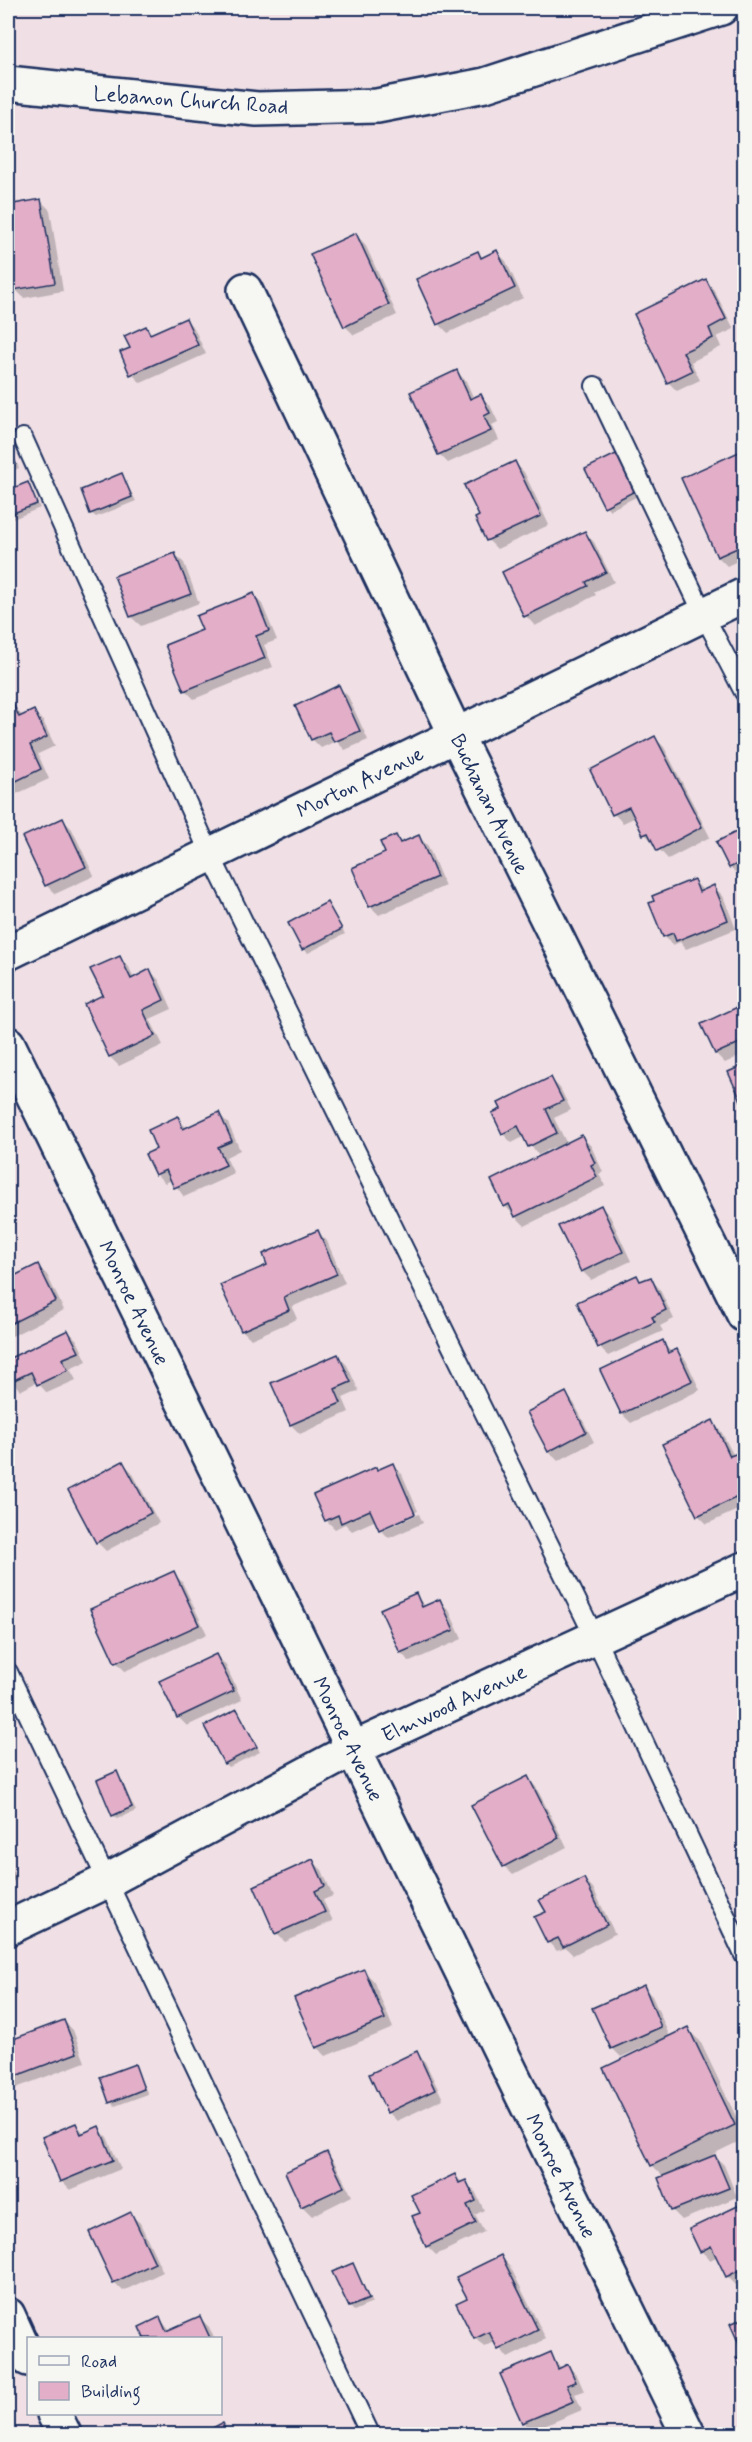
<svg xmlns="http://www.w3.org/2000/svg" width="752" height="2442" font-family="Mynerve,sans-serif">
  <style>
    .shadow { fill: #0003 }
    .building { fill: #e3aec8; stroke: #1b2f5e; stroke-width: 1.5 }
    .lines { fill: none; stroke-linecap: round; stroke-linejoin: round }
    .service-casing { stroke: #1b2f5e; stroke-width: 22 }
    .minor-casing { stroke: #1b2f5e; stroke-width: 38 }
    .primary-casing { stroke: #1b2f5e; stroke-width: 38 }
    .service { stroke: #f6f6f2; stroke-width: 18 }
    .minor { stroke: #f6f6f2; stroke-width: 33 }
    .primary { stroke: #f6f6f2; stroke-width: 33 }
    .labels { text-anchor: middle; stroke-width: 5; stroke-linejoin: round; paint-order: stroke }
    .street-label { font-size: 21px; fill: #1b2f5e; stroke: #f6f6f2 }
  </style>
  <rect width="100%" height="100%" fill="#f0e0e5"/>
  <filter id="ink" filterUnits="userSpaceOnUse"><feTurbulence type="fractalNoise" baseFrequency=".0167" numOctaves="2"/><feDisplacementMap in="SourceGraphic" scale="12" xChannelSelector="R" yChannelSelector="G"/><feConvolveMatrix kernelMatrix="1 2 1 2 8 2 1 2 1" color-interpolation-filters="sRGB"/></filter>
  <g filter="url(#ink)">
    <g class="shadow">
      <polygon points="41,201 50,210 63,291 24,298 15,289 13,278 8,279 8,206"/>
      <polygon points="356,235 365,244 397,315 354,335 345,326"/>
      <polygon points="497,252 506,261 523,298 448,333 439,324 478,253 483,258"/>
      <polygon points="705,280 714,290 734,329 717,337 721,347 691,362 700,380 677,391 668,382"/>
      <polygon points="185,319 194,328 206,354 141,383 132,374 122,353 132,349 146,328 152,334"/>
      <polygon points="457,372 466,381 474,399 480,396 490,405 498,422 492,425 499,440 448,463 439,454"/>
      <polygon points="8,444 19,468 8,473"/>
      <polygon points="741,452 744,456 744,558 727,566 718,557 683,478"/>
      <polygon points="618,455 640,495 610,510 606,506"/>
      <polygon points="515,463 524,472 549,525 497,549 488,540 481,517"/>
      <polygon points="122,475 136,501 96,517 91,513"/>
      <polygon points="28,484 40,508 8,521 8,491"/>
      <polygon points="585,533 594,542 614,582 594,592 596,595 535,626 526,616 504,573"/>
      <polygon points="175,554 184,563 199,603 141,626 131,617 116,577"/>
      <polygon points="253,595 262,604 277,640 264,645 273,667 194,699 185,690 204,631"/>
      <polygon points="339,687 348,696 368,740 345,750 336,741 321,748 312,739"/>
      <polygon points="10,701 23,717 34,712 43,721 55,746 38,754 49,779 14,795 8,788 8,702"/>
      <polygon points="655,738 664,747 710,837 668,859 645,834 636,817 623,823 614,814"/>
      <polygon points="63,820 72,829 94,876 55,894 46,885"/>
      <polygon points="744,830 744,874 739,876 730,867 718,842"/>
      <polygon points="396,837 403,844 419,837 428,846 445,886 379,915 370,906 387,854"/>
      <polygon points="694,881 704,891 714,887 723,896 736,929 686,949 680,942 673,945 664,936"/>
      <polygon points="327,904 345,934 308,953 303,949"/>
      <polygon points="120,958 129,967 134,979 150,971 159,980 172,1009 150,1019 163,1045 119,1066 110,1057 86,1005 105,996"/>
      <polygon points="744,1006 744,1054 725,1063 716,1054 703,1025"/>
      <polygon points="744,1066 744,1104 730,1073"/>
      <polygon points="551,1079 560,1088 571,1110 554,1118 567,1144 582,1137 591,1146 603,1172 599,1174 605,1186 525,1226 505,1206 555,1150 554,1147 538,1155 525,1136 512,1143 503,1134 494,1114"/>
      <polygon points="219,1114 228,1123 240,1150 226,1157 234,1174 184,1197 172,1180 165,1183 156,1174 147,1154 158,1150 177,1118 187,1128"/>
      <polygon points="601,1207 610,1216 631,1261 591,1280 582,1271"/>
      <polygon points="318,1232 327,1241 345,1283 292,1307 297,1319 251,1339 242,1330"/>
      <polygon points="38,1266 47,1275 64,1310 8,1338 8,1281"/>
      <polygon points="636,1276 642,1282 650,1278 659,1288 674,1319 660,1326 663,1331 608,1356 599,1347"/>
      <polygon points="68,1331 77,1340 87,1361 70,1369 76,1380 47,1393 37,1382 20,1391 8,1374 8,1360"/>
      <polygon points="662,1342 672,1353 677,1351 686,1360 700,1390 631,1423 622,1414 602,1371"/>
      <polygon points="338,1356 347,1365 359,1391 343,1398 349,1412 300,1434 291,1425"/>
      <polygon points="565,1394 574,1403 594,1442 558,1461 549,1452"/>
      <polygon points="712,1422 721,1431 734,1456 738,1454 744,1461 744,1507 707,1524 698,1515"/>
      <polygon points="123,1463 132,1472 159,1523 106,1551 97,1542"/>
      <polygon points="393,1465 402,1474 418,1511 382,1527 382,1530 419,1514 423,1523 389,1538 380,1529 376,1520 352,1531 345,1524 335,1529 326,1520 378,1471"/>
      <polygon points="173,1573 182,1582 207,1634 125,1671 116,1662"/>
      <polygon points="415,1595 426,1607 440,1601 449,1610 462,1639 410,1662 401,1653 382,1610"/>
      <polygon points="216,1655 225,1664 242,1700 187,1726 178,1717 161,1681"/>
      <polygon points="237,1710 260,1752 229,1767 225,1763"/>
      <polygon points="117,1773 136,1811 117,1819 113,1815"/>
      <polygon points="527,1778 536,1787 567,1847 513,1875 504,1866"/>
      <polygon points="8,1860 17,1879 8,1884"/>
      <polygon points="313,1861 322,1870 333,1896 323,1900 333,1921 285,1942 276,1933"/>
      <polygon points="584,1879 593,1888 615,1934 573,1955 566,1948 557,1951 548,1942 536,1918 548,1913"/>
      <polygon points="364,1971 373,1980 393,2028 326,2056 317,2047"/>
      <polygon points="643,1987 652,1996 670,2037 687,2029 700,2041 744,2133 744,2139 713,2154 724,2165 737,2197 682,2220 673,2211 659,2179 664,2177 652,2165 645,2049 644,2047 621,2057 612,2048"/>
      <polygon points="64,2021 73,2030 85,2062 16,2088 8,2080 8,2043"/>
      <polygon points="416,2053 425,2062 443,2099 397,2121 388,2112"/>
      <polygon points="134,2066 148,2094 115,2106 111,2102"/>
      <polygon points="76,2124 85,2134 98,2128 107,2137 121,2169 70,2190 61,2181"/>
      <polygon points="326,2154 335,2163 352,2196 312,2216 303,2207 287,2173"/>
      <polygon points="454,2176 475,2191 484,2210 475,2215 484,2232 436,2255 427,2246 422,2213"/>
      <polygon points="744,2205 744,2281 736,2285 727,2276 718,2256 710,2260 701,2251 691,2229"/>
      <polygon points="130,2214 140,2223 163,2272 123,2291 114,2282"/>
      <polygon points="501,2257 510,2266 546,2339 508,2358 495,2342 484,2347 475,2338 469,2299"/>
      <polygon points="352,2265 372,2303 354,2311 350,2307"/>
      <polygon points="200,2318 209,2327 214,2338 145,2338 141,2328 160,2319 170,2331"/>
      <polygon points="550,2354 562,2369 568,2366 577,2375 584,2391 575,2394 582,2410 532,2431 523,2422"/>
      <polygon points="222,2425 231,2434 204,2434"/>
    </g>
    <g class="building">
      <polygon points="41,199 55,283 13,290 10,269 8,269 8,205"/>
      <polygon points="356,233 389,305 344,327 310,254"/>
      <polygon points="497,250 515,288 437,325 416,279 478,251 481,258"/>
      <polygon points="706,279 726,319 709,328 713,338 683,352 692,371 667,383 634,314"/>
      <polygon points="186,318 198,345 130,375 120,352 130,348 124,336 146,326 150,334"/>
      <polygon points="457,370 470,399 481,394 490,413 484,416 491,431 438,455 410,392"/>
      <polygon points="8,442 16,464 8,467"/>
      <polygon points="741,451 744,457 744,545 717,557 681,478"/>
      <polygon points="618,453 637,490 604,507 585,469"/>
      <polygon points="515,461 541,516 486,541 475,518 479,516 464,485"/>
      <polygon points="122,473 132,497 90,514 81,490"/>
      <polygon points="28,482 37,504 8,515 8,490"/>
      <polygon points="585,531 606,572 586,582 588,586 524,617 502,572"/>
      <polygon points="175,553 191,594 130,617 114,576"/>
      <polygon points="254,593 269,631 256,636 265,658 184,691 165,645 202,630 196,616"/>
      <polygon points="339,685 360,731 334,742 329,732 311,740 295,706"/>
      <polygon points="11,699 19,717 34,710 47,737 30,745 41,769 8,785 8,700"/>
      <polygon points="655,736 702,827 657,851 648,833 643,835 629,807 612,815 590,770"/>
      <polygon points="63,818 86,867 45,886 22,837"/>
      <polygon points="744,828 744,861 729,868 716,842"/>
      <polygon points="396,835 400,843 419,835 437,877 369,907 352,868 385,853 380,842"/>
      <polygon points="694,879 699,892 714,885 728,920 676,941 673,933 663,937 649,903 654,901 652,896"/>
      <polygon points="327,902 342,929 302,950 288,923"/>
      <polygon points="120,956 131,979 150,969 164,1000 143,1010 155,1036 109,1057 84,1004 103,995 90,969"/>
      <polygon points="744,1004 744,1041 715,1054 701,1024"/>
      <polygon points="744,1065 744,1102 742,1103 728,1072"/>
      <polygon points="551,1077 563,1101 546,1109 557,1133 528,1147 518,1126 502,1134 492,1113 501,1109 498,1103"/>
      <polygon points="219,1112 232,1141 218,1147 226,1165 174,1188 166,1170 155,1175 145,1154 156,1149 148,1130 178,1116 183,1129"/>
      <polygon points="582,1135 595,1163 591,1165 597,1177 515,1217 509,1204 504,1207 491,1180"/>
      <polygon points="601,1205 623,1252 581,1272 558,1226"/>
      <polygon points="318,1230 337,1274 284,1297 289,1310 241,1331 220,1285 267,1265 263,1254"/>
      <polygon points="38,1264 56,1301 8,1325 8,1279"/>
      <polygon points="637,1275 640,1281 651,1277 666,1310 652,1317 655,1322 598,1348 577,1302"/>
      <polygon points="68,1330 79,1352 62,1359 68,1370 37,1385 31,1372 10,1382 8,1359"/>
      <polygon points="663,1340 668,1353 677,1349 692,1381 621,1414 600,1370"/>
      <polygon points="338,1354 351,1382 335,1389 341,1403 290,1425 271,1383"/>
      <polygon points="566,1392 586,1432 548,1452 527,1412"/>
      <polygon points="713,1420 730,1456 738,1453 744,1465 744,1494 697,1516 662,1444"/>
      <polygon points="123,1461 151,1513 96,1543 68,1490"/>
      <polygon points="393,1463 415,1514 379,1530 370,1510 341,1523 338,1515 325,1521 313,1495 376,1467 377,1470"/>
      <polygon points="174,1571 199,1625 115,1663 90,1609"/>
      <polygon points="416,1593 422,1607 440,1599 454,1630 400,1653 380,1609"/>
      <polygon points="216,1654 234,1691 177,1718 159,1681"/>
      <polygon points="237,1709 257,1747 224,1764 204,1726"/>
      <polygon points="117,1771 132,1807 112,1816 97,1780"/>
      <polygon points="528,1776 559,1838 503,1867 471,1805"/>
      <polygon points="313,1859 325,1886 315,1891 325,1912 275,1934 254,1886"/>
      <polygon points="584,1878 607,1925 563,1947 558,1938 547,1943 534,1917 546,1912 539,1900"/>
      <polygon points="364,1969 385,2019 316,2048 294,1998"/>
      <polygon points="644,1985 661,2027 611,2049 592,2008"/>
      <polygon points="64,2020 77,2053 8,2079 8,2041"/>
      <polygon points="688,2027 735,2125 651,2166 603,2068"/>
      <polygon points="417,2051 435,2090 387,2113 369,2074"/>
      <polygon points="135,2064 144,2089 109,2103 100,2077"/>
      <polygon points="76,2123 81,2134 99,2126 113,2160 60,2182 42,2137"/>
      <polygon points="327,2152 344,2187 301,2207 285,2172"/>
      <polygon points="715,2155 729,2188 671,2211 658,2178"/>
      <polygon points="455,2174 459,2183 466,2180 476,2201 467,2205 476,2223 426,2247 412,2216 420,2213 411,2195"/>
      <polygon points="744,2203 744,2268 726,2277 711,2246 700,2252 689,2229"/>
      <polygon points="131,2212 155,2263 113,2283 89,2232"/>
      <polygon points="501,2255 538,2330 498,2350 489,2332 474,2339 456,2303 467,2298 456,2277"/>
      <polygon points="353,2263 369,2299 349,2307 332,2272"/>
      <polygon points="200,2316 210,2338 144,2338 139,2327 160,2317 166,2331"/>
      <polygon points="744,2318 744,2377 736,2358 744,2355 730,2324"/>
      <polygon points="551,2352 558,2369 568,2364 576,2382 567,2385 574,2401 522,2423 500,2374"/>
      <polygon points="222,2423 228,2434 201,2434"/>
    </g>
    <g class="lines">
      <defs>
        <g id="service">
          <polyline points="595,386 704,615 744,692"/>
          <polyline points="23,438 210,854 595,1638 744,1955"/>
          <polyline points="8,1672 370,2434"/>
        </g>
        <g id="minor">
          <polyline points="245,290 456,735 744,1315"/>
          <polyline points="8,953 744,595"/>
          <polyline points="8,1044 688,2434"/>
          <polyline points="8,1928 107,1881 353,1749 744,1569"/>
          <polyline points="8,2315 28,2359"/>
          <polyline points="54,2414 64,2434"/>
        </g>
        <polyline id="primary" points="8,83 257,109 377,106 485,85 721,8"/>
      </defs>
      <use href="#service" class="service-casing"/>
      <use href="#minor" class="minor-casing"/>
      <use href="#primary" class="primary-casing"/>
      <use href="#service" class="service"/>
      <use href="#minor" class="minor"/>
      <use href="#primary" class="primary"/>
    </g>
  </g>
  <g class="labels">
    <g class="street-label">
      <text transform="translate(191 100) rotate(4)" y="7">Lebanon Church Road</text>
      <text transform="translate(360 782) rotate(-26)" y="7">Morton Avenue</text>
      <text transform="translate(490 804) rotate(64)" y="7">Buchanan Avenue</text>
      <text transform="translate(134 1303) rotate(64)" y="7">Monroe Avenue</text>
      <text transform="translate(454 1703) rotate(-25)" y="7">Elmwood Avenue</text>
      <text transform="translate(348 1739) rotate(64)" y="7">Monroe Avenue</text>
      <text transform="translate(561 2176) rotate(64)" y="7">Monroe Avenue</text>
    </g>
  </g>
  <rect width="752" height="2442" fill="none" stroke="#f6f6f2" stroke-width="30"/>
  <rect x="15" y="15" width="722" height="2412" fill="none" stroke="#1b2f5e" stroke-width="2" filter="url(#ink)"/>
  <rect x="27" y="2337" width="195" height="78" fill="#f6f6f2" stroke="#9ea6b7" stroke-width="1.5"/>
  <rect x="39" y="2356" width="30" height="9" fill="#f6f6f2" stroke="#9ea6b7" stroke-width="1.5"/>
  <text x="81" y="2367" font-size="18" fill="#1b2f5e">Road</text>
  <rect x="39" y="2382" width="30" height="18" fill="#e3aec8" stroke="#9ea6b7" stroke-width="1.5"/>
  <text x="81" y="2397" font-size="18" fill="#1b2f5e">Building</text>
</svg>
